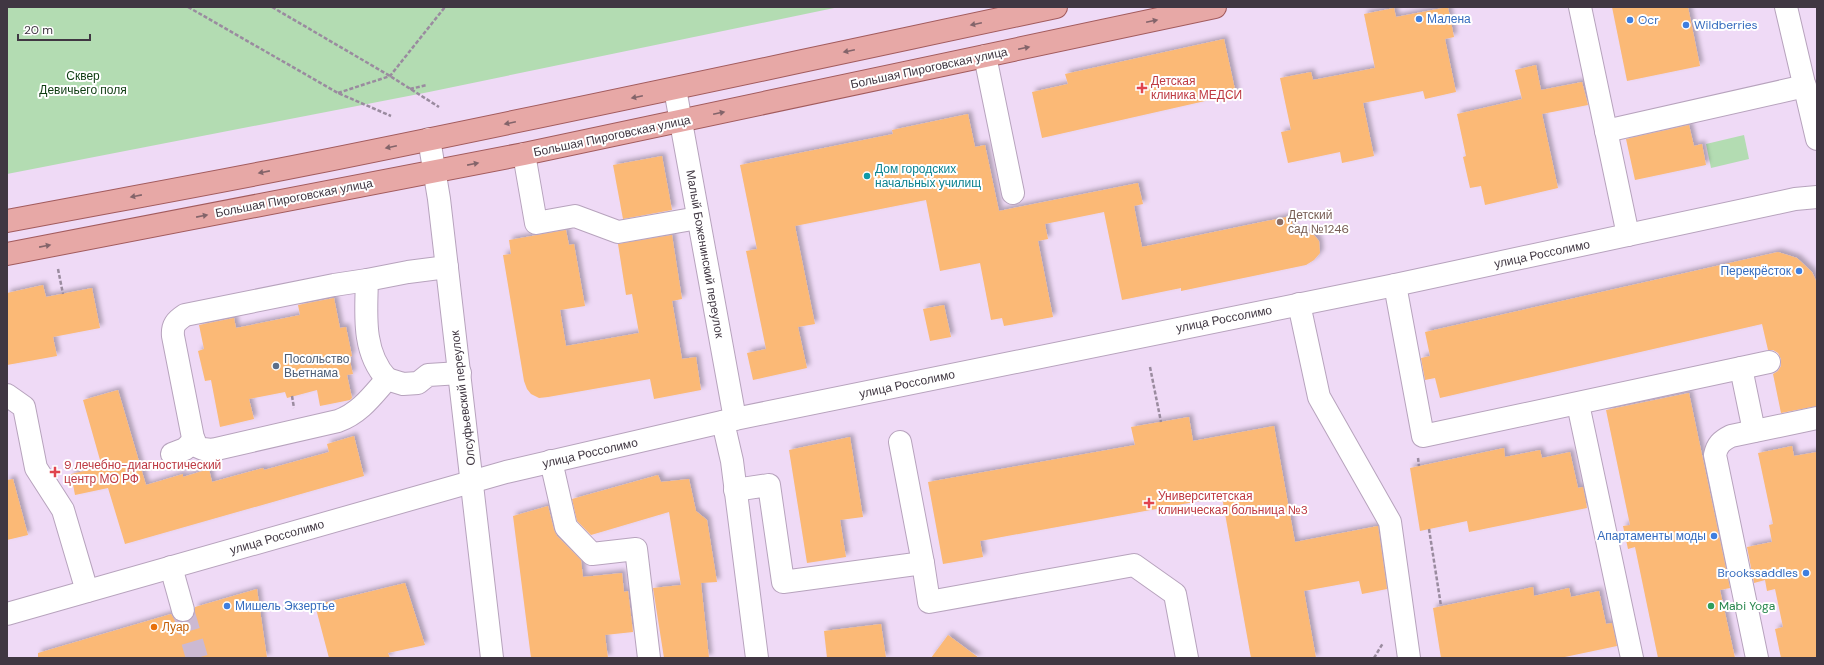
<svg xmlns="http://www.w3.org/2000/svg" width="1824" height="665" font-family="'DM Sans',sans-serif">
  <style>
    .green { fill: #b3dcb2 }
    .building { fill: #fbb976; filter: url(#shadow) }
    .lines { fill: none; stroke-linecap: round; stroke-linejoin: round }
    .minor-tunnel { stroke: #ccb9d2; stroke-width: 22; stroke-dasharray: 22 11; stroke-linecap: butt }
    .minor-casing { stroke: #b7a3bd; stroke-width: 24 }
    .major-casing { stroke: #a25b5d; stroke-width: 24 }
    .path { stroke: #9a8b9f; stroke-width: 2.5; stroke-dasharray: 4 2; stroke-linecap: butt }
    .minor { stroke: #fff; stroke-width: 22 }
    .major { stroke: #e7a8a6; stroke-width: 22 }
    .oneway { fill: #83646a }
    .shop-dot { fill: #3f7fe0; stroke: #fff; stroke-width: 1.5 }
    .health-dot { fill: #e0444e; stroke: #fff; stroke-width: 1.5 }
    .culture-dot { fill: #0f9aa8; stroke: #fff; stroke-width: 1.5 }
    .education-dot { fill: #8d6e63; stroke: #fff; stroke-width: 1.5 }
    .service-dot { fill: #5c6f8a; stroke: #fff; stroke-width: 1.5 }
    .leisure-dot { fill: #2e9e5b; stroke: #fff; stroke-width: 1.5 }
    .food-dot { fill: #e8710a; stroke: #fff; stroke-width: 1.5 }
    .labels { text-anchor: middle; stroke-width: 4; stroke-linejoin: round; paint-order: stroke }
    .shop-label { font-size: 12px; fill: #366cbe; stroke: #fff; text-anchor: start }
    .street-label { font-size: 12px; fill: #403742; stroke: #fff }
    .park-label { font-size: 12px; fill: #0e3c11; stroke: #fff }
    .health-label { font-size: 12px; fill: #be3a42; stroke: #fff; text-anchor: start }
    .culture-label { font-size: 12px; fill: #0d838f; stroke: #fff; text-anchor: start }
    .education-label { font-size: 12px; fill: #785e54; stroke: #fff; text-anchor: start }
    .service-label { font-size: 12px; fill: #4e5e75; stroke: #fff; text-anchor: start }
    .leisure-label { font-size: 12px; fill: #27864d; stroke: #fff; text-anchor: start }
    .food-label { font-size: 12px; fill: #c56008; stroke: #fff; text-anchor: start }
  </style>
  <defs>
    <filter id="shadow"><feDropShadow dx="3.5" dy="-3.5" stdDeviation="2" flood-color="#0004"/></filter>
  </defs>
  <rect width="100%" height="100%" fill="#efdaf6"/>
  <g class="green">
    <polygon points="7,7 839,7 429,92 7,174"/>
    <polygon points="1744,135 1749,159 1711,168 1706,144"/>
  </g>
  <g class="building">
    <polygon points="1448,7 1454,37 1445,39 1456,92 1425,99 1423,91 1363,103 1374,156 1342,163 1340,152 1288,163 1281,132 1291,130 1280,78 1311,72 1313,80 1375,68 1364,14 1394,8 1396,17"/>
    <polygon points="1612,7 1688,7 1700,66 1627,81"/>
    <polygon points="1224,39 1236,94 1042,138 1032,92 1068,84 1065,74"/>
    <polygon points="1536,65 1541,90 1582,82 1588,105 1542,114 1558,188 1485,205 1481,186 1470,188 1463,157 1466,156 1457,114 1522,99 1515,70"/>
    <polygon points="968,114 975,147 985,145 999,211 1138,183 1143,204 1134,206 1142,247 1291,216 1294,234 1309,233 1314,235 1319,241 1320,253 1314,260 1306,265 1181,291 1181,288 1122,300 1104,212 1045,224 1048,239 1038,241 1053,317 1004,326 1002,318 991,320 980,263 940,271 926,200 795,226 815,324 798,327 807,368 753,380 747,353 766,349 746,251 757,249 740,165 893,134 892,130"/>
    <polygon points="1689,125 1694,146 1702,144 1706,165 1635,180 1626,139"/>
    <polygon points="662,156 672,210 623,219 613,165"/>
    <polygon points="566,230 569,245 574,244 585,306 560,310 566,346 639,333 632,294 626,295 618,244 672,235 682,299 672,301 682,359 696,357 701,390 654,399 650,379 548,397 539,398 531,394 527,389 524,381 503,255 511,254 509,240"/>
    <polygon points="1778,252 1797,258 1812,272 1817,283 1817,406 1781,413 1773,374 1778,371 1781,366 1781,359 1778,353 1773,350 1768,350 1762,324 1440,398 1435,378 1425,380 1421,358 1430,356 1425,332"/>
    <polygon points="43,285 46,297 92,288 100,328 53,337 57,356 7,365 7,293"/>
    <polygon points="334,298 340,328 346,327 352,356 349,357 353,374 347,375 352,398 350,400 320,406 317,390 287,398 285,392 249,399 254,419 220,427 211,380 205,381 198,351 204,349 199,325 234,318 236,328 300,315 298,305"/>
    <polygon points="944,305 951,337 930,341 923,309"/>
    <polygon points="118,390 146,485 183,474 183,477 209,469 212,482 263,468 264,470 329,452 327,444 354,436 364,476 125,544 108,488 75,495 71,474 102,467 83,400"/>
    <polygon points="1689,393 1730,588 1720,590 1735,658 1658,658 1635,547 1628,549 1623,526 1630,525 1606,410"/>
    <polygon points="1189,417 1193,441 1274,426 1295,542 1378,526 1387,589 1362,594 1359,581 1304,591 1316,658 1251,658 1222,497 980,541 983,557 943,564 928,482 1135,445 1131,427"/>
    <polygon points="850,437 863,517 840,520 846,557 807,563 789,450"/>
    <polygon points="1792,446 1794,456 1817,452 1817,658 1781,658 1775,629 1783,627 1775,589 1767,591 1765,580 1754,583 1747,547 1772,542 1769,525 1773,524 1758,453"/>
    <polygon points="1504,448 1505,457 1540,450 1542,458 1570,452 1578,488 1583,487 1587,508 1469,532 1467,521 1420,531 1410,468"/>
    <polygon points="658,475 661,482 689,479 696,511 707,520 717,582 701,583 709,658 664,658 653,588 681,585 669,512 591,535 577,521 572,499"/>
    <polygon points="13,479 28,535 7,540 7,480"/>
    <polygon points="548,506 554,530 557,536 581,560 583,577 622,573 624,592 628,591 633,632 605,635 608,658 531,658 513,516"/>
    <polygon points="405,583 425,645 388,653 390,658 329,658 315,605"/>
    <polygon points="1533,587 1534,596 1569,588 1571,597 1599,591 1606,624 1612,623 1617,646 1560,658 1441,658 1433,608"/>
    <polygon points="257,589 267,658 38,658 38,653 171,614 174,619 180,622 187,622 192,619 195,613 195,607"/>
    <polygon points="881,624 886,658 827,658 824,631"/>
    <polygon points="948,635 979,658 931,658"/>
  </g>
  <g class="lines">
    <polyline class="minor-tunnel" points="183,610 197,658"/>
    <defs>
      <g id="minor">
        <polyline points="1580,7 1628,235"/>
        <polyline points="1786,7 1817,139"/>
        <polyline points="985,56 1013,193"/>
        <polyline points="675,89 735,419"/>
        <polyline points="1606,131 1805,86"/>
        <polyline points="429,139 439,199 492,658"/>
        <polyline points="524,154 536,223 575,216 618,232 698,218"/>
        <path d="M367 280 334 285 185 315C176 321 172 325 173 336L193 438 196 446 203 449 212 450 338 421C360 413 372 396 387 379L403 384 418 383 428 375 460 373"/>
        <polyline points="1395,285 1423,436 1769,362"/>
        <polyline points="1299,304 1319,397 1390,522 1409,658"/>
        <polyline points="1741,368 1754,431"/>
        <path d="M387 379C362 352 366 314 367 280L408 272 447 267"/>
        <polyline points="7,395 24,407 36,468 63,510 87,591"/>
        <polyline points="1578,404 1632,658"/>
        <polyline points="723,422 732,461 757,658"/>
        <polyline points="900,442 923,563 929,602 1134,565 1175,594 1187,658"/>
        <polyline points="172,454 185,449 194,440"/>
        <polyline points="551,461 566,527 592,554 636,549 649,658"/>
        <polyline points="735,490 769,485 783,582 923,563"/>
        <polyline points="171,567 183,610"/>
        <polyline points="7,614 506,472 735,419 1395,285 1795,199 1817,197"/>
        <path d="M1757 658 1715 455C1717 445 1721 441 1731 436L1817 418"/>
      </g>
      <g id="major">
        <path d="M7 221C107 202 208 184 308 164 558 114 807 60 1056 7"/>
        <polyline points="7,254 524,154 1215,7"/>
      </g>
    </defs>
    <use href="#minor" class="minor-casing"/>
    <use href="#major" class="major-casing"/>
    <g class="path">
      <polyline points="188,7 338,93 391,116"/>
      <polyline points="272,7 390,76 439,107"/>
      <polyline points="410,89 427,85"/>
      <polyline points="338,93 390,76 445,7"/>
      <polyline points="58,269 63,294"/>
      <polyline points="1150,367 1161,422"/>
      <polyline points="292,396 294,408"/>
      <polyline points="1418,458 1419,466"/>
      <polyline points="1429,529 1441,606"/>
      <polyline points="1374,658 1383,643"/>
    </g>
    <use href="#minor" class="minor"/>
    <use href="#major" class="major"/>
  </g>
  <defs><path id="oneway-solid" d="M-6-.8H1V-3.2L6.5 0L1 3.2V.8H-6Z"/></defs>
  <g class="oneway">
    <use href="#oneway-solid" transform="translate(1152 21) rotate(-12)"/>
    <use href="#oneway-solid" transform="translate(976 24) rotate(168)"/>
    <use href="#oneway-solid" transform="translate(1024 48) rotate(-12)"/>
    <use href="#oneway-solid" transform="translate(849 51) rotate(168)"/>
    <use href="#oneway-solid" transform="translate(637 97) rotate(168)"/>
    <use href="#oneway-solid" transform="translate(719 113) rotate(-12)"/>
    <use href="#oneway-solid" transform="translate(510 123) rotate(168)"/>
    <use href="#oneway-solid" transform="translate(391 147) rotate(168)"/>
    <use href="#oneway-solid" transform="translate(473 164) rotate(-11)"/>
    <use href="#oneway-solid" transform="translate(264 172) rotate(169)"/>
    <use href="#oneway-solid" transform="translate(136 196) rotate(169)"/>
    <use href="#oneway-solid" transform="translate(202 216) rotate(-11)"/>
    <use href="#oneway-solid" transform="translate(45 246) rotate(-11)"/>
  </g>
  <g class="shop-dot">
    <circle cx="1419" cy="19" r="4"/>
    <circle cx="1630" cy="20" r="4"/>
    <circle cx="1686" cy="25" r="4"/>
    <circle cx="1799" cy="271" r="4"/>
    <circle cx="1714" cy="536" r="4"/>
    <circle cx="1806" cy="573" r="4"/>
    <circle cx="227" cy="606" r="4"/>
  </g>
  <g class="health-dot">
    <path d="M1140 82h4v4h4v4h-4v4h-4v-4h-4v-4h4z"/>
    <path d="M53 466h4v4h4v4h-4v4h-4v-4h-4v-4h4z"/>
    <path d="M1147 497h4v4h4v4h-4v4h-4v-4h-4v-4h4z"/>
  </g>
  <circle class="culture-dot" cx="867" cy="176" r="4"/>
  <circle class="education-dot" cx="1280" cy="222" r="4"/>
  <circle class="service-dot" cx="276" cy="366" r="4"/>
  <circle class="leisure-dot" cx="1711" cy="606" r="4"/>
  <circle class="food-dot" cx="154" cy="627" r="4"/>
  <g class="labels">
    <g class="shop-label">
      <text x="1427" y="23">Малена</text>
      <text x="1638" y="24">Ocr</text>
      <text x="1694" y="29">Wildberries</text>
      <text x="1791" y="275" text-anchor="end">Перекрёсток</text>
      <text x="1706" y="540" text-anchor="end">Апартаменты моды</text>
      <text x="1798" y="577" text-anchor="end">Brookssaddles</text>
      <text x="235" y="610">Мишель Экзертье</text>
    </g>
    <g class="street-label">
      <text transform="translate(929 68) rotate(-12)" y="4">Большая Пироговская улица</text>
      <text transform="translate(612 136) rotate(-12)" y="4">Большая Пироговская улица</text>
      <text transform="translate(294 198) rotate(-11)" y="4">Большая Пироговская улица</text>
      <text transform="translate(705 254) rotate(80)" y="4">Малый Боженинский переулок</text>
      <text transform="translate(1542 254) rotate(-12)" y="4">улица Россолимо</text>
      <text transform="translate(1224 319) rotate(-11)" y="4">улица Россолимо</text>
      <text transform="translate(907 384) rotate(-12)" y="4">улица Россолимо</text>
      <text transform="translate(463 398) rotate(-97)" y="4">Олсуфьевский переулок</text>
      <text transform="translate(590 453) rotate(-13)" y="4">улица Россолимо</text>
      <text transform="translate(277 537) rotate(-16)" y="4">улица Россолимо</text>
    </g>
    <g class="park-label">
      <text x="83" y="80">Сквер<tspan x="83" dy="14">Девичьего поля</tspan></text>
    </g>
    <g class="health-label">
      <text x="1151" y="85">Детская<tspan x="1151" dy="14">клиника МЕДСИ</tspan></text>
      <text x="64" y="469">9 лечебно-диагностический<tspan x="64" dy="14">центр МО РФ</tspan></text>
      <text x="1158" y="500">Университетская<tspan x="1158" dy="14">клиническая больница №3</tspan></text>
    </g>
    <g class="culture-label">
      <text x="875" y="173">Дом городских<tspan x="875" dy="14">начальных училищ</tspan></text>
    </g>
    <g class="education-label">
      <text x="1288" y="219">Детский<tspan x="1288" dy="14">сад №1246</tspan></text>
    </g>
    <g class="service-label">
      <text x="284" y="363">Посольство<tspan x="284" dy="14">Вьетнама</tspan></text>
    </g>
    <g class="leisure-label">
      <text x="1719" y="610">Mabi Yoga</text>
    </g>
    <g class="food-label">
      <text x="162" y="631">Луар</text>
    </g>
  </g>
  <rect width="1824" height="665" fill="none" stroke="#403742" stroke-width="16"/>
  <path d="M18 34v6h72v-6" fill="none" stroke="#403742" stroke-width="2"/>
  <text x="24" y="34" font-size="12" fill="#403742" stroke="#ffffff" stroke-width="3" paint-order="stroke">20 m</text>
</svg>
